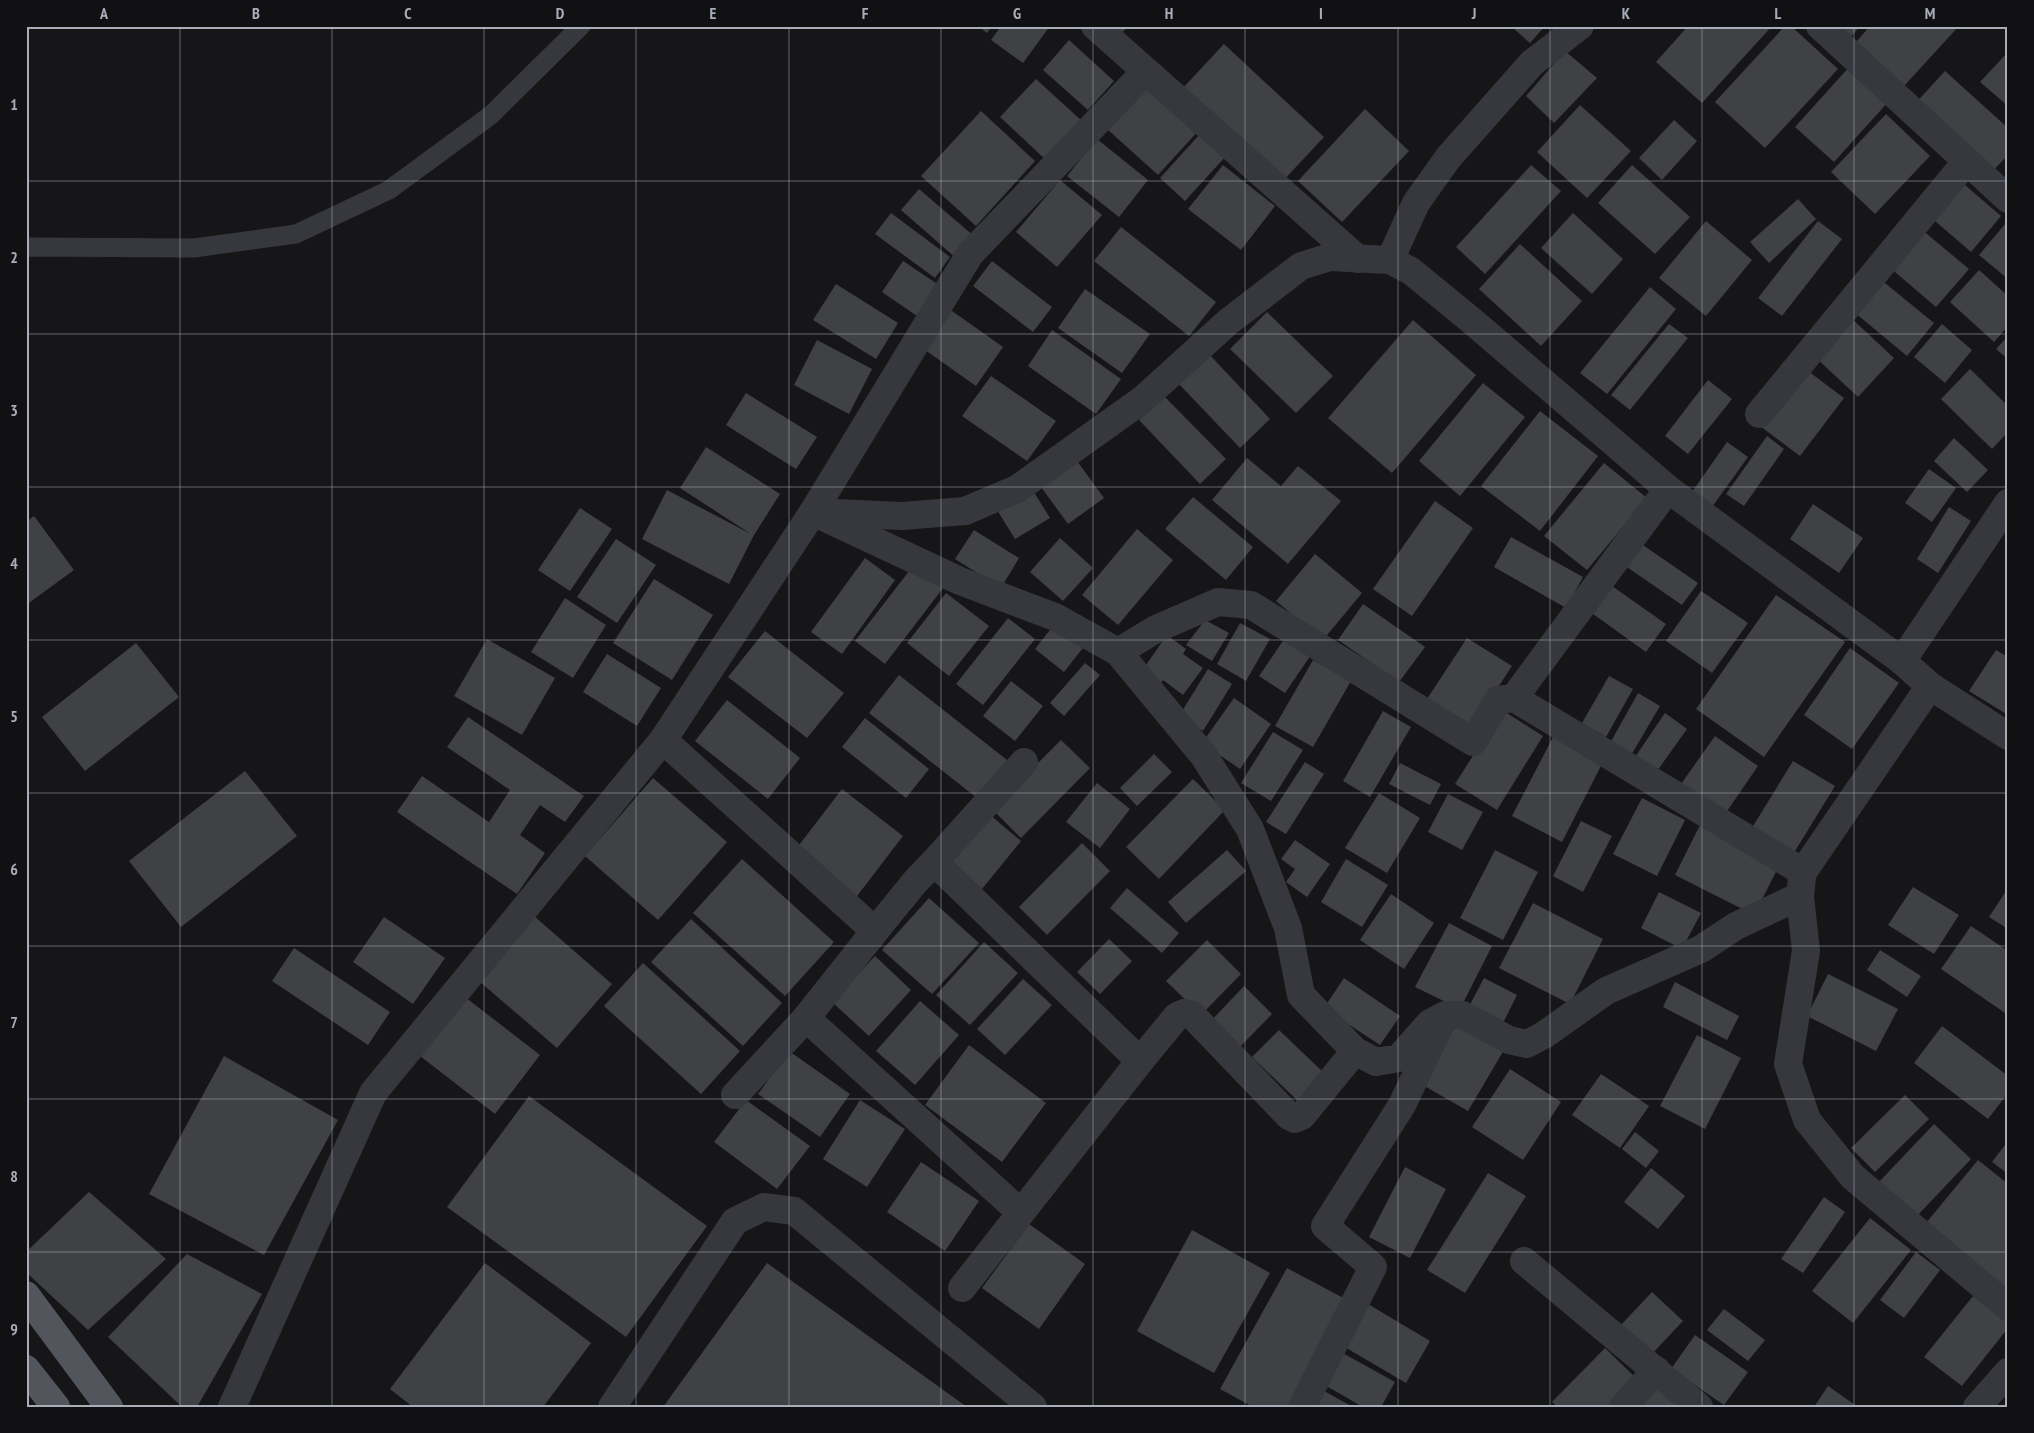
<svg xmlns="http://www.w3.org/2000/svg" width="2034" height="1433" font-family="'PT Sans Narrow',sans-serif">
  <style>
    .building { fill: #404145 }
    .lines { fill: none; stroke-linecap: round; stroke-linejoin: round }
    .service { stroke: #37383d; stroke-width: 19 }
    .minor { stroke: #37383d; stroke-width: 28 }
    .primary { stroke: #53555c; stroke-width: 28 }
    .grid { fill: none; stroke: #a8adb8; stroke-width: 1; stroke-opacity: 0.55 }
    .neatline { fill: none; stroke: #a8adb8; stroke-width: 2 }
    .grid-label { font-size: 16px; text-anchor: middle; font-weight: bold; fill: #a8adb8 }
  </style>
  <rect width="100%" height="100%" fill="#161618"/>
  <g class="building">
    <polygon points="978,26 992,26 987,33"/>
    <polygon points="1001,26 1050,26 1023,63 991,40"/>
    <polygon points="1115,26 1128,26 1122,33"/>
    <polygon points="1511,26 1545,26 1530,43"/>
    <polygon points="1688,26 1772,26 1702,103 1656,62"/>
    <polygon points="1785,26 1791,26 1838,69 1765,148 1715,102"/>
    <polygon points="1837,26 1860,26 1850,38"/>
    <polygon points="1870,26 1959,26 1904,86 1856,42"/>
    <polygon points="1069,40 1114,81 1088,110 1043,70"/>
    <polygon points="1224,44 1324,137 1281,183 1181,90"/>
    <polygon points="1565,51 1597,78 1554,123 1526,96"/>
    <polygon points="2008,52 2008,106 1980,82"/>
    <polygon points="1851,65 1889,101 1834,162 1795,127"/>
    <polygon points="1945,71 2008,128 2008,155 1989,175 1913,106"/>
    <polygon points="1036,79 1083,122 1047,161 1000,117"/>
    <polygon points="1147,83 1199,130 1158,175 1106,128"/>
    <polygon points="1580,105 1631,151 1587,198 1537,152"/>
    <polygon points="1365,109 1409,151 1342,222 1298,181"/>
    <polygon points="981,111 1035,161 976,226 921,176"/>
    <polygon points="1886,114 1930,156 1875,214 1831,172"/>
    <polygon points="1674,120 1697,141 1662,180 1639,158"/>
    <polygon points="1200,134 1226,156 1185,201 1160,178"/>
    <polygon points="1097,139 1148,180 1119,217 1067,176"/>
    <polygon points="1223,165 1275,206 1241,250 1188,209"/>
    <polygon points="1531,165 1561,191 1485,274 1456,247"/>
    <polygon points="1632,165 1690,217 1655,254 1598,203"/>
    <polygon points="1958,179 2001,216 1971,252 1927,214"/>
    <polygon points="1060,180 1102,215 1057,267 1016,232"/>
    <polygon points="919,189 975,237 956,258 901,210"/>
    <polygon points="1798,199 1816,219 1769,263 1750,242"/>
    <polygon points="891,213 950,257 935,278 875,234"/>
    <polygon points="1573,213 1623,259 1592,294 1541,248"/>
    <polygon points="1706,221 1752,260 1706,316 1659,278"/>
    <polygon points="1818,221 1842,239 1782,316 1758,298"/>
    <polygon points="2006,223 2008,224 2008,279 1979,255"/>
    <polygon points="1121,227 1216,302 1189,336 1094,261"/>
    <polygon points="1921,229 1969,269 1936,307 1888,266"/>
    <polygon points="1520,244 1582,301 1541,346 1479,289"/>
    <polygon points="903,261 939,285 917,316 882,292"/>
    <polygon points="992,261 1052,307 1033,332 973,286"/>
    <polygon points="1979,270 2008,296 2008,326 1994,342 1950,302"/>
    <polygon points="1880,279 1934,323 1907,356 1854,312"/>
    <polygon points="836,284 898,323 876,359 813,320"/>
    <polygon points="1650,287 1676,309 1607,394 1580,373"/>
    <polygon points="1085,289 1150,334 1122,373 1058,328"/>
    <polygon points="945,306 1003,347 976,386 918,345"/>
    <polygon points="1267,312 1333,376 1296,413 1230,349"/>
    <polygon points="1850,317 1894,358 1858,397 1814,356"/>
    <polygon points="1413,320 1476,375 1392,473 1328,418"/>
    <polygon points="1669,324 1688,338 1630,410 1611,395"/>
    <polygon points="1942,324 1972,350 1945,383 1914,357"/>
    <polygon points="1052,330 1121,379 1096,414 1028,366"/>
    <polygon points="2008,336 2008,359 1996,349"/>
    <polygon points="817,340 872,369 849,414 794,385"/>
    <polygon points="1208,353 1270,419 1240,448 1177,382"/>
    <polygon points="1804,368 1844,398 1800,456 1760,426"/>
    <polygon points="1970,369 2008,406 2008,432 1992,449 1941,399"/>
    <polygon points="991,376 1056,421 1027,461 962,416"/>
    <polygon points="1708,380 1732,399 1688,454 1665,436"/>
    <polygon points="1483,383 1525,417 1460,496 1419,461"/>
    <polygon points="746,393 817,437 796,469 726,425"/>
    <polygon points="1164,396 1226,459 1200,484 1139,420"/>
    <polygon points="1540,411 1598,456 1540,531 1481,486"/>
    <polygon points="1767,436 1784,449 1744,506 1726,494"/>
    <polygon points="1954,438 1988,470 1967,492 1934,461"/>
    <polygon points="1727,442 1748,457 1712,507 1692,492"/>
    <polygon points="706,447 780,494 754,535 729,584 642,539 667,490 751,534 680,488"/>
    <polygon points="1247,458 1281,486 1298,466 1341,501 1288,564 1212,500"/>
    <polygon points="1077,461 1104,498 1068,524 1041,487"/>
    <polygon points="1604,463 1647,498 1587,570 1544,536"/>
    <polygon points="1929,469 1956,488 1932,522 1905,503"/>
    <polygon points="1032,489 1050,518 1015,539 997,510"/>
    <polygon points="1193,497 1253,547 1226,580 1165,529"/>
    <polygon points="1435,501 1473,528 1412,616 1373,589"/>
    <polygon points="1813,504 1863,538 1839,573 1790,539"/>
    <polygon points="1949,507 1971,521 1938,573 1917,559"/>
    <polygon points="580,508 612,529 570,591 538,570"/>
    <polygon points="34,516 74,570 26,605 26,522"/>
    <polygon points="1137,529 1173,560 1118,625 1082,595"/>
    <polygon points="974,530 1019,558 1001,588 955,559"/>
    <polygon points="1511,537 1583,577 1566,608 1494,567"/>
    <polygon points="1060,538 1093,568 1063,601 1030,572"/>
    <polygon points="616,539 656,565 617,623 577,597"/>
    <polygon points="1637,541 1698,583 1682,605 1621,563"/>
    <polygon points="1315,554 1362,593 1323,640 1276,601"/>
    <polygon points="865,558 895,580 842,654 811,632"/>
    <polygon points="913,566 943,588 885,664 855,641"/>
    <polygon points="654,579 713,615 672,680 613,643"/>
    <polygon points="1612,586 1666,624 1646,652 1593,614"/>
    <polygon points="1701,591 1748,623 1712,673 1666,641"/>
    <polygon points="946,593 989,626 949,676 907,643"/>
    <polygon points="1776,595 1845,642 1764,757 1696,709"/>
    <polygon points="565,598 606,625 573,678 531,652"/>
    <polygon points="1363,604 1425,647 1399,682 1338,640"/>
    <polygon points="1008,618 1035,639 983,705 956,684"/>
    <polygon points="1205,620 1229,633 1212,661 1186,645"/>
    <polygon points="1057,621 1086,644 1064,672 1035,649"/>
    <polygon points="1240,623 1270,639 1246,681 1217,664"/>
    <polygon points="765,631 844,693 807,738 728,677"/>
    <polygon points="1167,635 1186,649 1183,654 1203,668 1183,695 1163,680 1157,688 1139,675"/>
    <polygon points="1287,635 1313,652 1285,693 1259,676"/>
    <polygon points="1467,638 1512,666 1471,728 1427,699"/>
    <polygon points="487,639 555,678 522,735 454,696"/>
    <polygon points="136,643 179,697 85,771 42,717"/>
    <polygon points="1850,648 1899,683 1852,749 1804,715"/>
    <polygon points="1996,650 2008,657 2008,715 1969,691"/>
    <polygon points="607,654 661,688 637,726 583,692"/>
    <polygon points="1313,660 1351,681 1313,747 1275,726"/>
    <polygon points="1085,663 1100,675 1064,716 1050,703"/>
    <polygon points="1208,669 1232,684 1203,731 1179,716"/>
    <polygon points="899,675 1007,760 977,798 869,713"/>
    <polygon points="1609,676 1633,689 1606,737 1582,723"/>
    <polygon points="1011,681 1043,706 1015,741 983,716"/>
    <polygon points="1638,693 1660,706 1630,757 1609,745"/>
    <polygon points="1234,698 1271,724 1240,769 1202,743"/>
    <polygon points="727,700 800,758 768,799 695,741"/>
    <polygon points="1502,710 1543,736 1497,810 1455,784"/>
    <polygon points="1383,711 1411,727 1370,797 1343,781"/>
    <polygon points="1665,713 1687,729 1652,778 1631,763"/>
    <polygon points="468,717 584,796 565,822 540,805 520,835 545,853 517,894 397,812 422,776 489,822 510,790 447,747"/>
    <polygon points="865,718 929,769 906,798 842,747"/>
    <polygon points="1273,732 1303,750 1271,801 1241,783"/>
    <polygon points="1715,736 1758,766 1725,814 1681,784"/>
    <polygon points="1553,737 1603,762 1562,842 1512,816"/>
    <polygon points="1061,740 1090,768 1021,838 992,809"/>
    <polygon points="1154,754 1172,772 1137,806 1120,788"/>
    <polygon points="1793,761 1835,786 1792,856 1750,831"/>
    <polygon points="1305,762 1324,774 1286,834 1266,822"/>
    <polygon points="1400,763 1441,784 1430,805 1389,784"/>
    <polygon points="245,771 297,836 181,927 129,861"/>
    <polygon points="653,778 727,842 658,920 585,856"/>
    <polygon points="1193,779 1225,810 1159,879 1126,847"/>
    <polygon points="1097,783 1130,809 1100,848 1066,822"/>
    <polygon points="842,789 903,836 854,900 793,853"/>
    <polygon points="1379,793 1420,818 1387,873 1345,848"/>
    <polygon points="1448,794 1483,812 1462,850 1428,832"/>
    <polygon points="1642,798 1685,820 1657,876 1613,854"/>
    <polygon points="989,814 1021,841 982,889 949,862"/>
    <polygon points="1581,821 1612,836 1583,892 1553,876"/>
    <polygon points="1702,821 1781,862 1754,915 1675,875"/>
    <polygon points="1295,840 1330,864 1307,897 1286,882 1295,869 1281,859"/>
    <polygon points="1082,843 1110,871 1047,935 1019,907"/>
    <polygon points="1227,850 1246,871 1186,923 1168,902"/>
    <polygon points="1495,850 1538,872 1503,940 1460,918"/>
    <polygon points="742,859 834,942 785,996 693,913"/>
    <polygon points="1346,859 1388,885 1362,927 1321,902"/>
    <polygon points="1913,887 1959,915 1934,954 1888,925"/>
    <polygon points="1127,888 1179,933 1162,953 1110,908"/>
    <polygon points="2008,888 2008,929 1989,917"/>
    <polygon points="1659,892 1701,913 1682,949 1641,928"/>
    <polygon points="1391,894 1434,923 1404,969 1360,940"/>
    <polygon points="929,898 979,943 932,994 882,950"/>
    <polygon points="1533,903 1603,939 1570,1004 1499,968"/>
    <polygon points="534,916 612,984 557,1048 479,981"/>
    <polygon points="384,917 445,958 413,1004 353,962"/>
    <polygon points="691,919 782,1003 743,1046 651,962"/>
    <polygon points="1449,923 1492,946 1460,1009 1415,987"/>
    <polygon points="1971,926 2008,951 2008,1015 1941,969"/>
    <polygon points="1109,939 1132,961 1100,994 1077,972"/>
    <polygon points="1207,940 1241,974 1201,1015 1166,981"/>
    <polygon points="984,942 1018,973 970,1025 936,995"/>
    <polygon points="294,948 390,1012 368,1045 272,981"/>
    <polygon points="1880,950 1921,976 1907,997 1867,970"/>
    <polygon points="875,956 911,990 869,1036 832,1002"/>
    <polygon points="643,963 740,1051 701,1094 604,1006"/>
    <polygon points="1828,974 1898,1009 1876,1051 1807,1016"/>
    <polygon points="1344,978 1400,1016 1380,1045 1324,1008"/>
    <polygon points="1484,978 1517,995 1501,1027 1467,1010"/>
    <polygon points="1023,979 1052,1005 1005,1055 977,1029"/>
    <polygon points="1675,982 1739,1016 1727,1040 1663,1007"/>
    <polygon points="1244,986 1272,1014 1238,1049 1210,1022"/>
    <polygon points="465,997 540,1055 495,1114 420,1056"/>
    <polygon points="920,1001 959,1035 915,1085 876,1051"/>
    <polygon points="1457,1023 1504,1050 1468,1111 1421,1084"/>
    <polygon points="1942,1026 2008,1076 2008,1093 1988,1119 1914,1063"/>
    <polygon points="1279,1030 1324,1073 1298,1101 1252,1057"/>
    <polygon points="1697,1035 1741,1058 1705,1129 1660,1106"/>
    <polygon points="969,1045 1046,1103 1002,1162 925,1105"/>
    <polygon points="789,1051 850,1094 820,1137 758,1094"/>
    <polygon points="224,1056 338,1120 264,1255 149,1194"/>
    <polygon points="1510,1069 1561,1102 1523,1160 1472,1127"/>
    <polygon points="1601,1074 1649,1106 1620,1148 1572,1115"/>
    <polygon points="1905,1095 1929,1119 1875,1172 1851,1148"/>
    <polygon points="529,1096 707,1226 626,1337 447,1207"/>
    <polygon points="746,1100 810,1146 777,1189 714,1142"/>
    <polygon points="860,1100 905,1129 867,1187 823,1159"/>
    <polygon points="1934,1124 1971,1159 1915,1218 1879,1182"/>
    <polygon points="1635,1132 1659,1151 1646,1168 1622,1149"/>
    <polygon points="2008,1141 2008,1174 1992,1162"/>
    <polygon points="1978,1160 2008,1184 2008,1290 1926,1223"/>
    <polygon points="921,1162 979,1201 945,1251 887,1212"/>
    <polygon points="1405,1167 1446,1189 1410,1258 1369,1237"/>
    <polygon points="1651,1168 1685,1196 1658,1229 1624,1202"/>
    <polygon points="1488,1173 1526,1196 1465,1293 1427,1270"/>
    <polygon points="89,1192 166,1259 88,1330 26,1272 26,1252"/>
    <polygon points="1824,1197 1845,1212 1803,1273 1781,1259"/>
    <polygon points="1870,1218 1911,1250 1853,1323 1812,1291"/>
    <polygon points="1029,1224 1085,1264 1039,1329 982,1288"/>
    <polygon points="1192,1230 1270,1273 1214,1373 1137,1331"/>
    <polygon points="1916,1252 1940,1270 1904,1318 1880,1300"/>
    <polygon points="187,1254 262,1294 197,1407 182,1407 108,1337"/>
    <polygon points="485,1263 591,1343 543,1407 413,1407 390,1389"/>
    <polygon points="767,1263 967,1407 663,1407"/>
    <polygon points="1287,1268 1349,1301 1290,1407 1253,1407 1220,1389"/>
    <polygon points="1652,1292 1683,1321 1650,1356 1619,1327"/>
    <polygon points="1973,1296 2008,1323 2008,1328 1962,1386 1924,1357"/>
    <polygon points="1368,1304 1430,1341 1406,1383 1343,1346"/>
    <polygon points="1724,1309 1765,1340 1748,1361 1707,1330"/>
    <polygon points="1695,1335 1748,1372 1724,1405 1671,1369"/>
    <polygon points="1605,1348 1639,1381 1613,1407 1558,1407 1552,1402"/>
    <polygon points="1339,1351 1395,1382 1381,1407 1363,1407 1321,1383"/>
    <polygon points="1654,1383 1680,1407 1631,1407"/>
    <polygon points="1828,1386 1858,1407 1814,1407"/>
    <polygon points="1317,1387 1353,1407 1306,1407"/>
  </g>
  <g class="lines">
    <polyline class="service" points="26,248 30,247 194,248 296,234 389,190 491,115 581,26"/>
    <g class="minor">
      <polyline points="1095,26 1358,259"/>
      <polyline points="1820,26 2008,199"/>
      <polyline points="1145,72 970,254 813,512 902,516 965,511 1017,489 1142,400 1228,322 1301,266 1330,257 1390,260 1411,271 1472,321 1668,489 1902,661 1930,686 2008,736"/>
      <polyline points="1390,260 1416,203 1448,158 1532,63 1580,26"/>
      <polyline points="1759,414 1966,162"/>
      <polyline points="1902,661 2008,503"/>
      <polyline points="1514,698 1668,489"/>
      <polyline points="663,740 875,931 806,1018 735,1095"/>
      <polyline points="934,862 1024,762"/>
      <polyline points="1802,878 1800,896 1806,951 1788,1064 1807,1120 1853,1177 2008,1307"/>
      <polyline points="1800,896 1736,926 1701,949 1606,991 1544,1035 1527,1044 1509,1040 1463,1015 1445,1015 1430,1023 1399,1058 1376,1062 1355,1051 1301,995 1288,928 1250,829 1204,756 1118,652 1156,629 1218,602 1251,605 1473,742 1498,700 1514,698 1803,872 1930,686"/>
      <polyline points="875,931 915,882 934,862 1140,1061 1177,1016 1184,1013 1192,1015 1289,1116 1295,1119 1302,1116 1355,1051"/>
      <polyline points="806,1018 1020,1212"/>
      <polyline points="1524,1261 1699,1407"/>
      <polyline points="962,1288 1140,1061"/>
      <polyline points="232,1407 373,1093 663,740 813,512 960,581 1055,617 1118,652"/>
      <polyline points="612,1407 735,1221 764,1207 794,1211 1033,1407"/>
      <polyline points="1302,1407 1373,1267 1325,1226 1402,1105 1439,1027"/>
      <polyline points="1623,1407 1656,1370"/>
      <polyline points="1977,1407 2008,1372"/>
    </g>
    <g class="primary">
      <polyline points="26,1295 109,1407"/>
      <polyline points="26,1369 56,1407"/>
    </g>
  </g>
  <path class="grid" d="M180 26V1407M332 26V1407M484 26V1407M636 26V1407M789 26V1407M941 26V1407M1093 26V1407M1245 26V1407M1398 26V1407M1550 26V1407M1702 26V1407M1854 26V1407M26 181H2008M26 334H2008M26 487H2008M26 640H2008M26 793H2008M26 946H2008M26 1099H2008M26 1252H2008"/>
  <rect width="2034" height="1433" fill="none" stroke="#111113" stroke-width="55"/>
  <rect x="28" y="28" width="1978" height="1378" class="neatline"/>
  <g class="grid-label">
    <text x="104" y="19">A</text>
    <text x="256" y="19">B</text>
    <text x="408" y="19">C</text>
    <text x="560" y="19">D</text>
    <text x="713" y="19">E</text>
    <text x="865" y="19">F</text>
    <text x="1017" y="19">G</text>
    <text x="1169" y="19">H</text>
    <text x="1321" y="19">I</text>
    <text x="1474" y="19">J</text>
    <text x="1626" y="19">K</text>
    <text x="1778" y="19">L</text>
    <text x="1930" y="19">M</text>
    <text x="14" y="110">1</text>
    <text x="14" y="263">2</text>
    <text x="14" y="416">3</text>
    <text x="14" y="569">4</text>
    <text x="14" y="722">5</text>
    <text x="14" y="875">6</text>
    <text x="14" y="1028">7</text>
    <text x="14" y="1182">8</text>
    <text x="14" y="1335">9</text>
  </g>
</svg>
